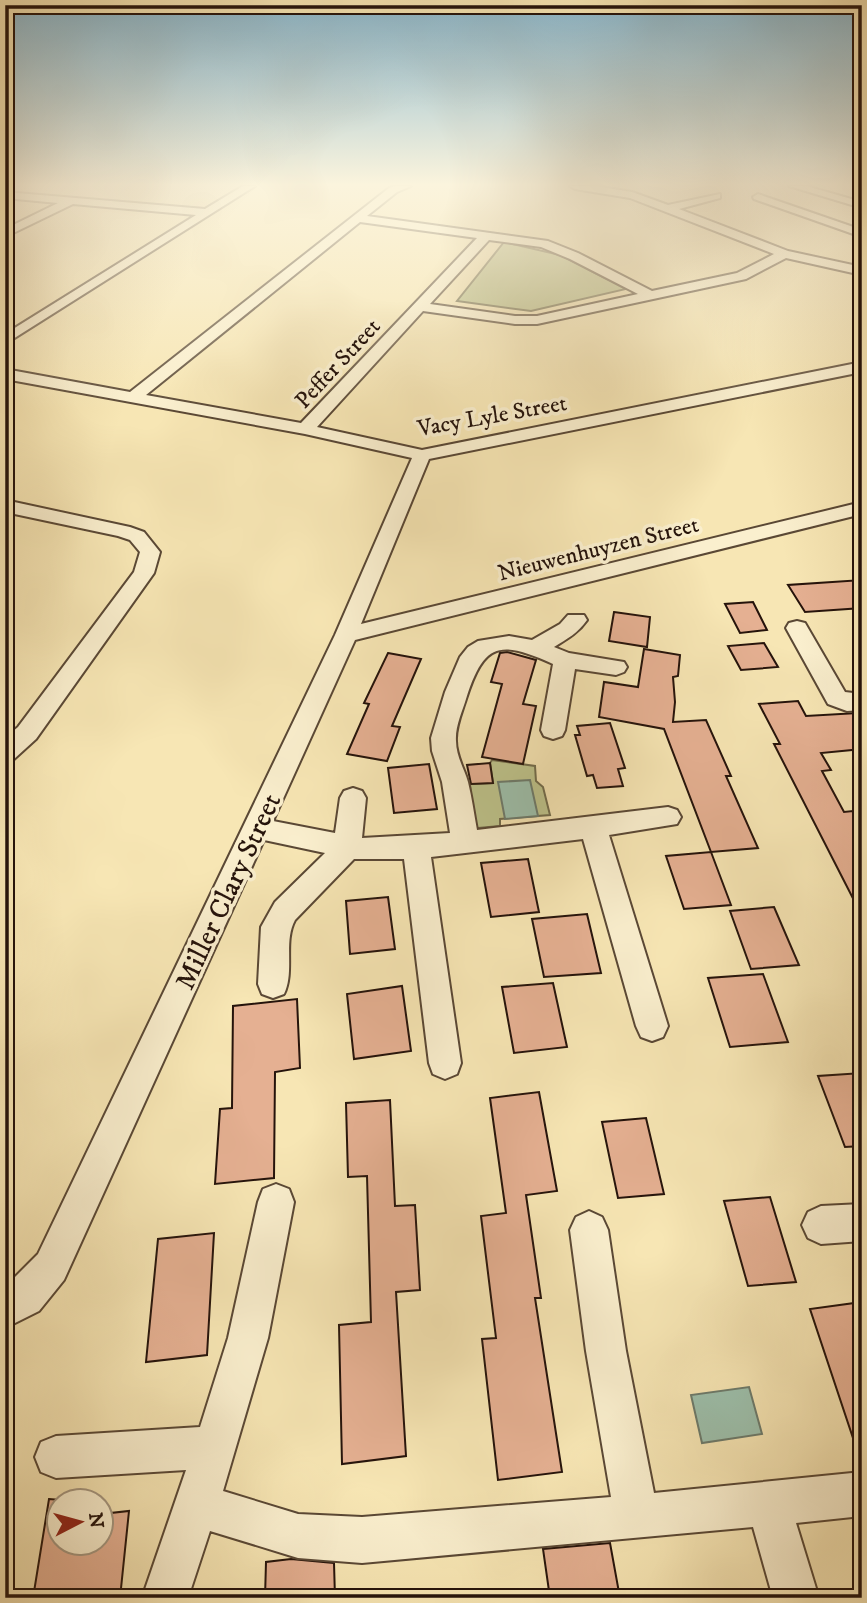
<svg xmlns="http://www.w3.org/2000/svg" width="867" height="1603" font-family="'IM FELL DW Pica',serif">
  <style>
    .green { fill: #bec48c; stroke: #726c4c; stroke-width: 2 }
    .water { fill: #9dc0ac; stroke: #6d7b6c; stroke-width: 2 }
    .building { fill: #e5b092; stroke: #25130b; stroke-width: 2 }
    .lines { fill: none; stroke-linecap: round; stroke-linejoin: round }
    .minor-casing { stroke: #5a4835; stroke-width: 4 }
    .minor { fill: #faefce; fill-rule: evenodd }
    .labels { text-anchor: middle; stroke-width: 7; stroke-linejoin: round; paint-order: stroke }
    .far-street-label { font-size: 23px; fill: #25130b; stroke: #faefce }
    .street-label { font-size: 28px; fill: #25130b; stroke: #faefce }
  </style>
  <rect width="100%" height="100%" fill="#f7e6b4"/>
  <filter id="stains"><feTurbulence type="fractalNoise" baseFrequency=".00286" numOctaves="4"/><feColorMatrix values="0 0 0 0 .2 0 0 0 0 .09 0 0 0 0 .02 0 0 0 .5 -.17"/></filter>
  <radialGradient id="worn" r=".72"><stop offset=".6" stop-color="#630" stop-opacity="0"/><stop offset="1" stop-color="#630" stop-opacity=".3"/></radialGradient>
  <g class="green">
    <polygon points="504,242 560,255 626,289 531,311 457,301"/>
    <polygon points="492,760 535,766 536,781 543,787 550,815 500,819 500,826 478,828 473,824 470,784 493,783 490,763"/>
  </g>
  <g class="water">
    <polygon points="530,780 538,816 505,819 498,782"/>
    <polygon points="749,1387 762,1434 702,1443 691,1395"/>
  </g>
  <g class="building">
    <polygon points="862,580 862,608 805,612 788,585"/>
    <polygon points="753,602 767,630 740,633 725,604"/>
    <polygon points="614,612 650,617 647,647 609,641"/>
    <polygon points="764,643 778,667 741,670 728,646"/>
    <polygon points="644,649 680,655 678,676 673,677 675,702 673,722 706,720 731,776 726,776 758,848 711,852 664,729 599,717 604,682 638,687"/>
    <polygon points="507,652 536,660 523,704 536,706 523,764 482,757 502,684 491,682 500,653"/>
    <polygon points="388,653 421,659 392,726 400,727 387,761 347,754 369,704 364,703"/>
    <polygon points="798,701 806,716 858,713 862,719 862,749 821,753 831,770 822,771 844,812 853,811 862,827 862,916 774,744 780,744 759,704"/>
    <polygon points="610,723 625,768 618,769 623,786 597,788 593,775 587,776 575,735 580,735 577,726"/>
    <polygon points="490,763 493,783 471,784 467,765"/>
    <polygon points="429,764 437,809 394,813 388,768"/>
    <polygon points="711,852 731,905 684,909 666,856"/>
    <polygon points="528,859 539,912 491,917 481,863"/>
    <polygon points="388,897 395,949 350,954 346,901"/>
    <polygon points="774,907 799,965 751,969 730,911"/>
    <polygon points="587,914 601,973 544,977 532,919"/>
    <polygon points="763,974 788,1042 730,1047 708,978"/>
    <polygon points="553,983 567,1047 514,1053 502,987"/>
    <polygon points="402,986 411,1051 354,1059 347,994"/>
    <polygon points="297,999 300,1068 275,1072 274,1178 215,1184 220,1109 232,1108 233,1006"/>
    <polygon points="862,1073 862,1146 845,1147 818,1076"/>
    <polygon points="539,1092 557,1191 526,1195 541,1298 535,1298 562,1472 498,1480 482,1339 496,1338 481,1216 506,1213 490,1098"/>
    <polygon points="390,1100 395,1206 415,1205 420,1290 396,1292 406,1456 342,1464 339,1325 371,1322 367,1176 348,1177 346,1103"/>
    <polygon points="646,1118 664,1194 618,1198 602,1122"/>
    <polygon points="770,1197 796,1282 748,1286 724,1201"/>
    <polygon points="214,1233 207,1355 146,1362 158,1239"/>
    <polygon points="862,1302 862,1452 858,1453 810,1309"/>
    <polygon points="49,1499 60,1500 60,1544 102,1544 102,1514 129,1511 120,1598 33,1598"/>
    <polygon points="610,1543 620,1598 550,1598 543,1549"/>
    <polygon points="291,1559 334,1563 335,1598 265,1598 266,1562"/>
  </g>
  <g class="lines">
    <defs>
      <g id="minor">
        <polygon points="243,186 255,186 5,344 5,334 196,215 73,204 5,237 5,229 58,203 5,198 5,192 205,209"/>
        <path d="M395 186H411L397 192 367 216 548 241 578 253 652 291 737 273 774 254 630 198 575 189 570 186H595L632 192 668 205 720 194V198L679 209 788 251 862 267V275L786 258 746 279 537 324H515L423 311 317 427 422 450 862 362V372L429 459 361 624 862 502V514L355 640 273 821 335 833 340 798 344 791 353 788 362 791 366 798 362 838 450 833 442 782 432 751 431 738 445 692 460 657 468 647 478 641 509 636 532 640 560 624 568 615H584L587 620C578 633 567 639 554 647L569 653 624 662 627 667 624 672 616 675 575 669 565 730 562 736 553 739 544 736 541 730 553 664C500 640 484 642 466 699 462 712 455 727 456 741 456 756 464 768 468 782 472 798 474 814 477 830L668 807 677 810 681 817 677 824 609 835 668 1026 663 1037 652 1041 641 1037 636 1026 583 839 431 857 461 1063 457 1074 445 1079 433 1074 429 1063 404 859H354L295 920C283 942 295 971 284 994L273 998 262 994 258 984 261 927 275 902 325 853 264 840 64 1280 39 1311 5 1328V1287L38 1254 335 635 412 458 305 434 5 379V369L130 392 389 188ZM360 222 477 238 301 423 146 395ZM489 240 541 247 570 259 638 294 537 316H515L430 304Z"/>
        <polygon points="789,186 806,186 862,202 862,208"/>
        <polygon points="758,194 862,230 862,237 754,199 753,197"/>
        <polygon points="5,500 130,527 144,532 160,552 154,573 36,739 14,759 5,762 5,738 18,727 134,572 140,552 130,540 118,536 5,512"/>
        <polygon points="797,621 805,623 845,692 862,694 862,710 847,711 828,704 786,628 789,623"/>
        <polygon points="276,1184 289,1189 294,1202 268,1338 223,1491 298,1514 362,1517 611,1497 586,1351 570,1230 576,1217 589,1211 602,1217 608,1230 626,1351 654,1493 862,1472 862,1516 796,1523 819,1598 773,1598 753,1527 362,1563 298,1558 210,1531 188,1598 142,1598 186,1470 56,1478 41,1472 35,1457 41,1442 56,1436 200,1427 228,1338 258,1202 263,1189"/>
        <polygon points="862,1204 862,1241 821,1244 808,1238 802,1225 808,1212 821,1206"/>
      </g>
    </defs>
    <use href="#minor" class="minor-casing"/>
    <use href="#minor" class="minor"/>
  </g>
  <linearGradient id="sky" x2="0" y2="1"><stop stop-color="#8ab9d0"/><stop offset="0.45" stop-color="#fbf4dd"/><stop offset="1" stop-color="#fbf4dd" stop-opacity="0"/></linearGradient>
  <rect width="867" height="410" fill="url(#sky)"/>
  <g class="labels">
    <g class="far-street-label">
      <text transform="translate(337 363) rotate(-47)" y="8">Peffer Street</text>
      <text transform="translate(492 415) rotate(-10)" y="8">Vacy Lyle Street</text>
      <text transform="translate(598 548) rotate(-14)" y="8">Nieuwenhuyzen Street</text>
    </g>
    <g class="street-label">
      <text transform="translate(227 891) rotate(-65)" y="10">Miller Clary Street</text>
    </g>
  </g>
  <rect width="867" height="1603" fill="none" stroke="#f7e6b4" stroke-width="28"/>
  <rect x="7" y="7" width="853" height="1589" fill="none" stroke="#25130b" stroke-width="3.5"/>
  <rect x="14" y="14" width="839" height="1575" fill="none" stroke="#25130b" stroke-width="2"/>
  <g transform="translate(80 1522) rotate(84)"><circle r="33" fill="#faefce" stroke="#a59780" stroke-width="2"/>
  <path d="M0-5L12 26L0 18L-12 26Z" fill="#8f2418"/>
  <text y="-10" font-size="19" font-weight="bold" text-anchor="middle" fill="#25130b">N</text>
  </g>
  <rect width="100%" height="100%" filter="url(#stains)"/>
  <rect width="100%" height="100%" fill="url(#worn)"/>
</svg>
